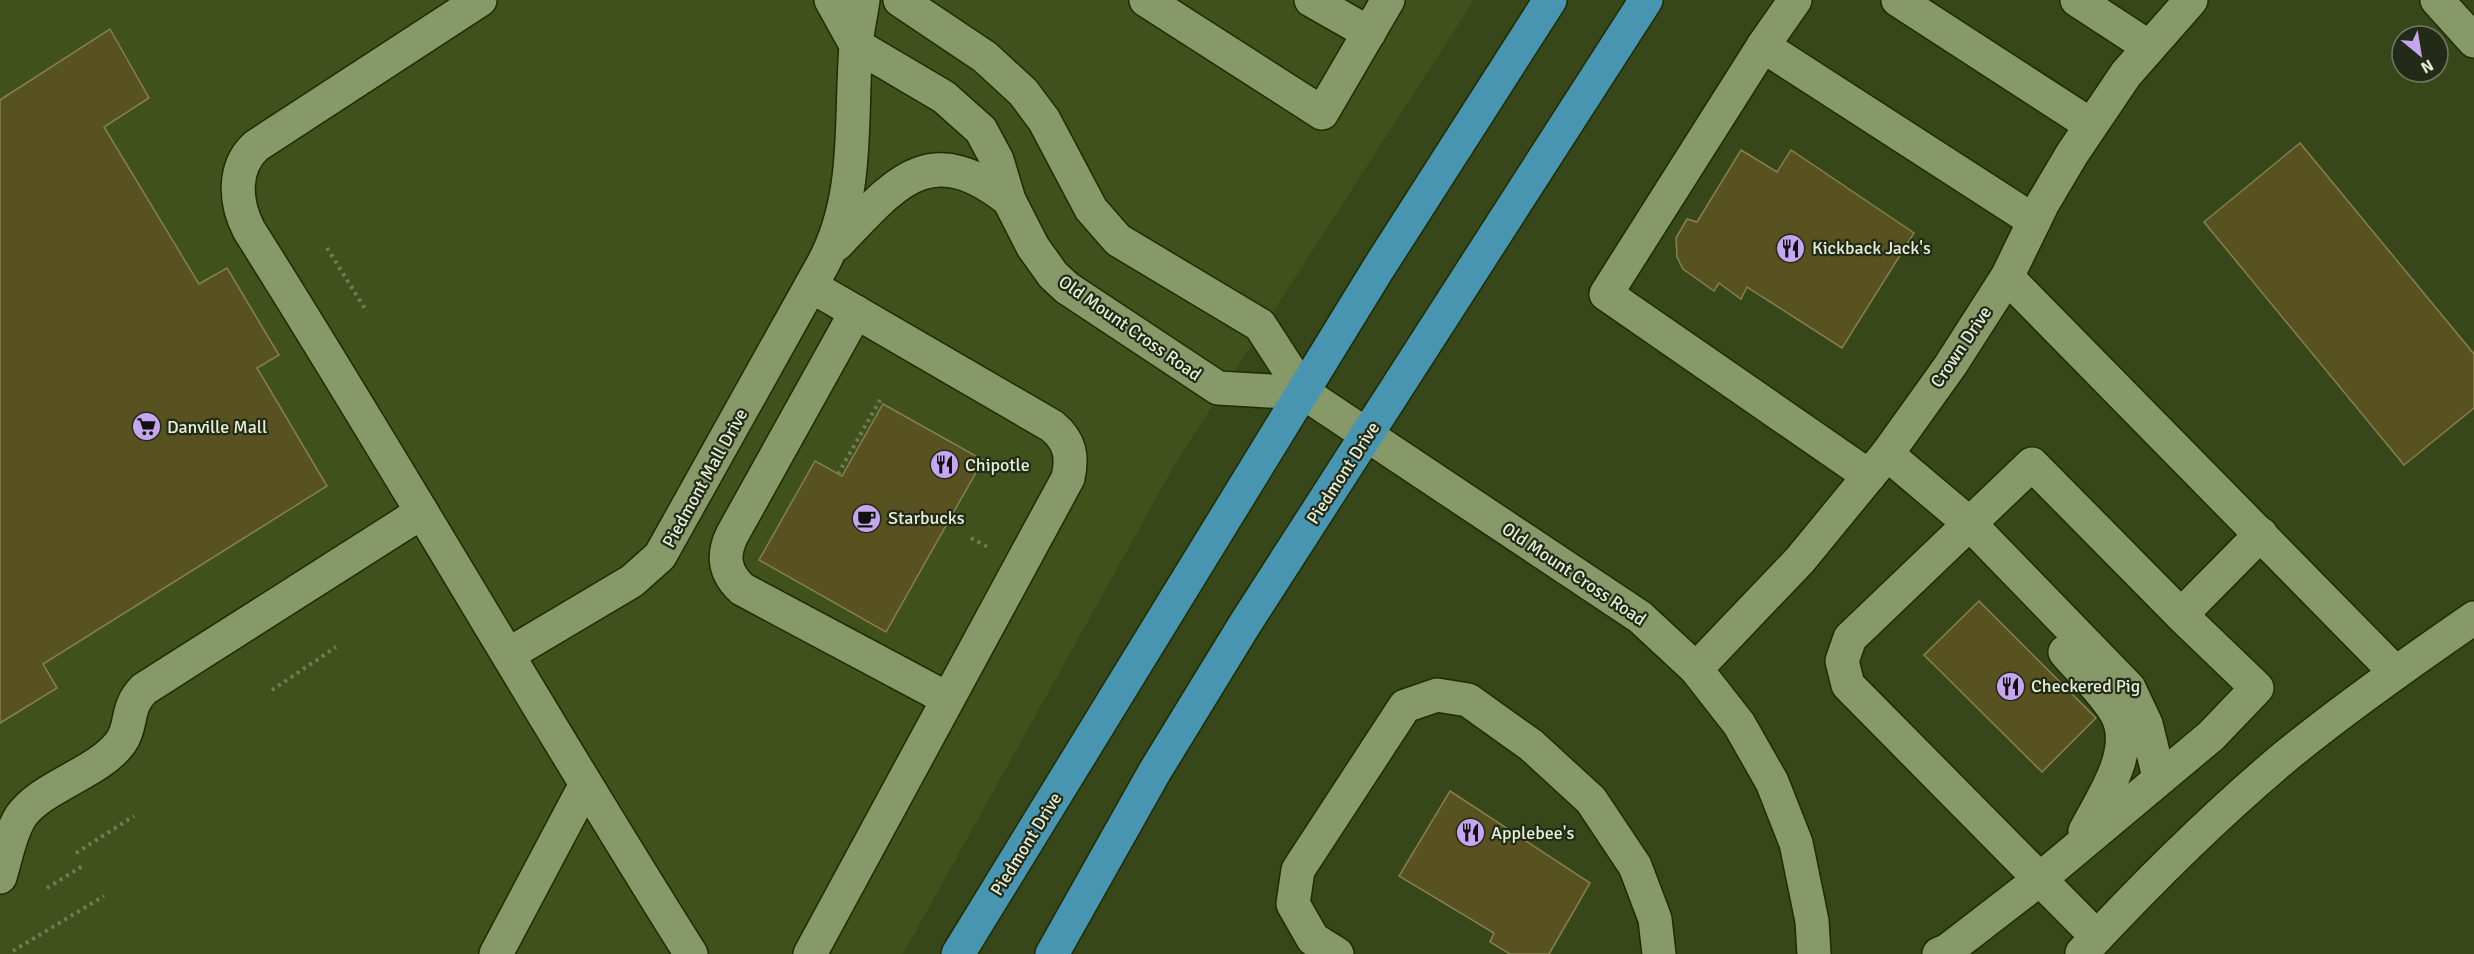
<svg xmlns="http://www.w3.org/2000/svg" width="2474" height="954" font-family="Signika,sans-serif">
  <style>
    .built { fill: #41511c }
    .building { fill: #575220; stroke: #85814e; stroke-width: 1.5 }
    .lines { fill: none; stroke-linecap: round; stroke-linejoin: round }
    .minor-casing { stroke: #202c00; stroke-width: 36 }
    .major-casing { stroke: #202c00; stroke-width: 36 }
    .path { stroke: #707d56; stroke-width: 4; stroke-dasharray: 3 4.5; stroke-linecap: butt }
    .minor { stroke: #879969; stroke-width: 33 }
    .major { stroke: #4795b0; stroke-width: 33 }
    .labels { text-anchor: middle; stroke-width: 4.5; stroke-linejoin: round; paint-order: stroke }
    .poi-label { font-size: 18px; fill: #e6f0d6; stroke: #232a17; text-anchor: start }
    .street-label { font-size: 18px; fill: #e6f0d6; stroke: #232a17 }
  </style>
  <rect width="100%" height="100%" fill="#384719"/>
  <polygon class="built" points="0,0 1474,0 1175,464 903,954 0,954"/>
  <g class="building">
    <polygon points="110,29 149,98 104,127 199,284 227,268 279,355 257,368 327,486 43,664 57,688 0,723 0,100"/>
    <polygon points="2300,143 2474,354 2474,408 2404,465 2204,222"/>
    <polygon points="1741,150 1777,172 1791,150 1914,233 1842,348 1747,287 1741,299 1719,283 1714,291 1683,269 1677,257 1676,238 1687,219 1697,222"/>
    <polygon points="883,404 983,460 886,632 759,560 815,461 842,476"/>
    <polygon points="1979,601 2096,718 2042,772 1924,655"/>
    <polygon points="1450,791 1590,883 1549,954 1510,954 1490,942 1494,933 1399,876"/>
  </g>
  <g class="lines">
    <defs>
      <g id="minor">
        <path d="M480 0 256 146C232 168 235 203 249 230 400 469 540 715 691 954"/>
        <polyline points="831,0 856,45 944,97 981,130 997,160 1009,200 1033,247 1053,275 1067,288 1218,388 1304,393"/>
        <polyline points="900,0 985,57 1023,92 1044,120 1091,209 1118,240 1260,325 1304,393 1640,617 1696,669 1739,724 1772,782 1796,843 1812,921 1814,954"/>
        <polyline points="1146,0 1322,113 1388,0"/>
        <polyline points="1311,0 1369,33"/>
        <polyline points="1795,0 1763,46 1606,294 1869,476"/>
        <polyline points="1898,0 2091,125"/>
        <polyline points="2077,0 2149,47"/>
        <polyline points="2437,0 2474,41"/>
        <polyline points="1763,46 2034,221"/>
        <path d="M837 244C894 185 928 136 1009 200"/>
        <polyline points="2007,277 2395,672"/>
        <path d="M856 312 732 535C722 556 724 572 742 589L948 699"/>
        <polyline points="1887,454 1970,524 2129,688 2146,724 2159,777"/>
        <path d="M2065 652C2082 672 2103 691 2116 713 2137 750 2101 800 2085 831"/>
        <path d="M509 654 632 581 660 556 823 264C860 195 850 120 856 46 857 31 861 15 863 0"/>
        <polyline points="1696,669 1800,560 1887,454 1950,366 2007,277 2043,203 2072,154 2126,74 2191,0"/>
        <path d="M0 877C6 858 10 833 21 816 42 786 99 773 121 742 133 725 125 708 144 689L422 512"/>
        <polyline points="2097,937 1848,685 1842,661 1850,638 2032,464 2181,615 2261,534"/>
        <path d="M2082 953C2146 884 2213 817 2286 756 2346 707 2410 662 2474 618"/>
        <polyline points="496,954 585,786"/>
        <path d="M810 954 1068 478C1073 456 1070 441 1052 426L811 286"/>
        <polyline points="1337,954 1313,939 1293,904 1298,870 1405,706 1437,695 1468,700 1531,745 1591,800 1635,866 1655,919 1659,954"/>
        <polyline points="1939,954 1948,950 2040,879 2211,736 2257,688 2181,615"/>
      </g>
      <g id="major">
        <polyline points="958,954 1378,269 1550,0"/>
        <polyline points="1052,954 1155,771 1245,624 1646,0"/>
      </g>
    </defs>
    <use href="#minor" class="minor-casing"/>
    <use href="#major" class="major-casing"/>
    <g class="path">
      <polyline points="327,248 367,312"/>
      <polyline points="838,474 880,400"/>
      <polyline points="971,538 988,547"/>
      <polyline points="272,690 336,647"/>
      <polyline points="76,853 134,816"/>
      <polyline points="47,888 84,865"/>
      <polyline points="13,951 104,896"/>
    </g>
    <use href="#minor" class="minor"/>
    <use href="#major" class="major"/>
  </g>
  <defs>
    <symbol id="restaurant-disc" viewBox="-11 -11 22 22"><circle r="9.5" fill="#c7a6f0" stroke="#232a17"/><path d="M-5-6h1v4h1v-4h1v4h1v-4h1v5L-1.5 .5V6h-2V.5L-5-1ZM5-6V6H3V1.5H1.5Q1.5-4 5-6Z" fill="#111"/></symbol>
    <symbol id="supermarket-disc" viewBox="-11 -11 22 22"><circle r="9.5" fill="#c7a6f0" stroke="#232a17"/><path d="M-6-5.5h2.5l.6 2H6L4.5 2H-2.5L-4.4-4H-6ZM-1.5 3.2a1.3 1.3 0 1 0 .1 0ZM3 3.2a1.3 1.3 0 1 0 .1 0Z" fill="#111"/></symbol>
    <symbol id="cafe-disc" viewBox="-11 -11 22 22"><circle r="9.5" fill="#c7a6f0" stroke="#232a17"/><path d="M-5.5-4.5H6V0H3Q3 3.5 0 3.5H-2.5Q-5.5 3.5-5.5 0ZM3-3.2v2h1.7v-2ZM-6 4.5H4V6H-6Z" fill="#111"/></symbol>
  </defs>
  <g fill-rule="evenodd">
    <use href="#restaurant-disc" x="1774" y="232" width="33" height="33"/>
    <use href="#supermarket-disc" x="130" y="410" width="33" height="33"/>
    <use href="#restaurant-disc" x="928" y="448" width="33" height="33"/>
    <use href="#cafe-disc" x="850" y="502" width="33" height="33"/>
    <use href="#restaurant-disc" x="1994" y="670" width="33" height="33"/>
    <use href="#restaurant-disc" x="1454" y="816" width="33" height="33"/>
  </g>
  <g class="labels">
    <g class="poi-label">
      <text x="1812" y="254">Kickback Jack's</text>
      <text x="167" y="433">Danville Mall</text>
      <text x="965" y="471">Chipotle</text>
      <text x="888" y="524">Starbucks</text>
      <text x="2031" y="692">Checkered Pig</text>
      <text x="1491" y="839">Applebee's</text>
    </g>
    <g class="street-label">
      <text transform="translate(1130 328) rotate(35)" y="6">Old Mount Cross Road</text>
      <text transform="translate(1961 347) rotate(-56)" y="6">Crown Drive</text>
      <text transform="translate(1343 473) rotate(-57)" y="6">Piedmont Drive</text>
      <text transform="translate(705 478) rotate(-61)" y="6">Piedmont Mall Drive</text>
      <text transform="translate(1574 574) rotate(34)" y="6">Old Mount Cross Road</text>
      <text transform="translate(1026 844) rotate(-58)" y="6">Piedmont Drive</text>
    </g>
  </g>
  <g transform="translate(2420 54) rotate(150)"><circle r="28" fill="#232a17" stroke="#717963" stroke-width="1.5"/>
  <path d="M0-4.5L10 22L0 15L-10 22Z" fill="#c7a6f0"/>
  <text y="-9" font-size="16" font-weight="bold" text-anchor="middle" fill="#e6f0d6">N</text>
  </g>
</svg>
